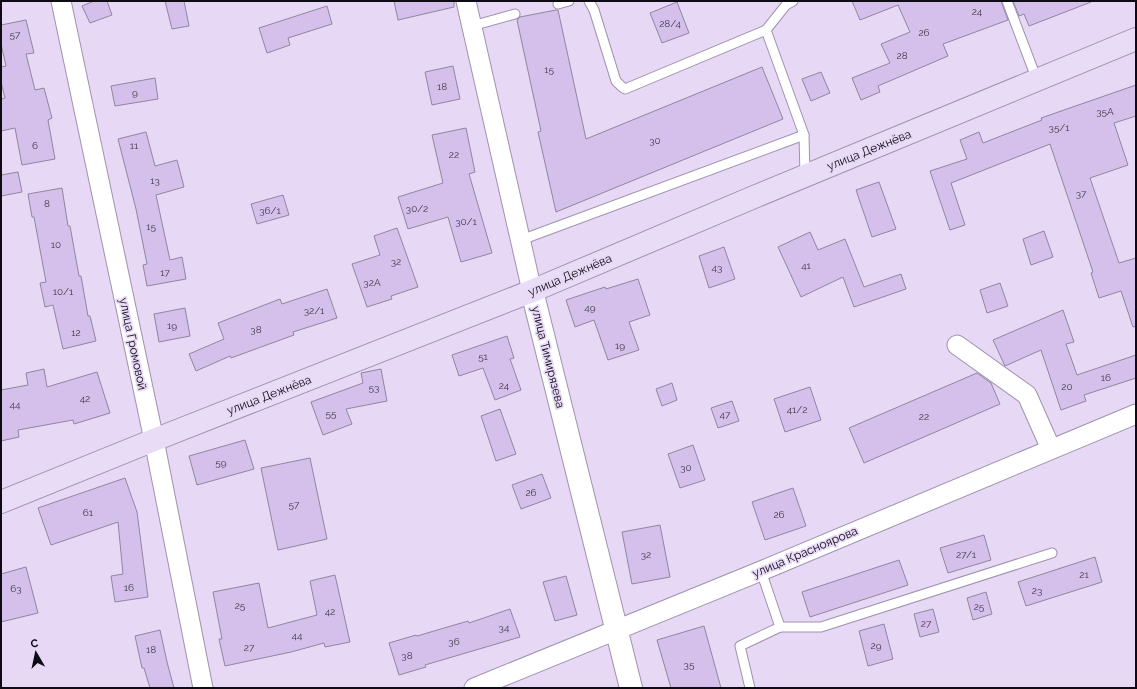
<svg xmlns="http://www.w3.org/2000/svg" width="1137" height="689" font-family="Raleway,sans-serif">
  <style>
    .building { fill: #d4c0eb; stroke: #91859f }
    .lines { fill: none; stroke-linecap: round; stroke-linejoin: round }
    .service-casing { stroke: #9f92ad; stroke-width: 11 }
    .minor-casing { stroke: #9f92ad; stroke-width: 21 }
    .tertiary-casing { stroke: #9f92ad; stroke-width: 24 }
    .secondary-casing { stroke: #9f92ad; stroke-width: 24 }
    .service { stroke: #fff; stroke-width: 9 }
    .minor { stroke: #fff; stroke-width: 19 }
    .tertiary { stroke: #fff; stroke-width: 22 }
    .secondary { stroke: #e9dcf6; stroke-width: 22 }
    .labels { text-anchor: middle; stroke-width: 3.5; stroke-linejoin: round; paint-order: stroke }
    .number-label { font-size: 10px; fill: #40384a }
    .street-label { font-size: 12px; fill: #0f0b14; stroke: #e7d9f6 }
  </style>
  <rect width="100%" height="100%" fill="#e7d9f6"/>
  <g class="building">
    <polygon points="94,1 107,1 112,15 90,23 82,6"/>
    <polygon points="165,1 184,1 189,26 172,29"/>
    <polygon points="394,1 454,1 454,7 398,20"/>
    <polygon points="852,1 1001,1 1008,20 943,44 948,56 878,86 880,92 861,100 852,78 890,63 881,44 910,32 898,5 860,20"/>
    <polygon points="1013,1 1091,1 1091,2 1029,26 1024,14 1019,16"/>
    <polygon points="677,2 689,33 662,43 650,13"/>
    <polygon points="327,6 332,24 288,38 290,45 267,53 259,28"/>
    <polygon points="556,10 558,10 586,139 762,67 783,119 556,212 538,132 541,131 517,20 520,17"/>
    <polygon points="26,20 34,53 26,54 35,90 44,88 52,118 48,120 55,159 22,165 15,128 1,131 1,99 5,98 1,82 1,67 6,66 1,44 1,25"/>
    <polygon points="453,66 460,99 432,105 425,72"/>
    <polygon points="821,72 830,93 811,101 802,79"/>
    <polygon points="155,78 158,99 115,106 111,86"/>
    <polygon points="1136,85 1136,116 1114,123 1128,165 1090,178 1119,263 1136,258 1136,326 1133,327 1121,291 1099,298 1091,273 1093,272 1050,144 951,183 965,225 950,230 930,171 967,159 960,140 979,132 983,143 1042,120 1041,118"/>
    <polygon points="466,128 475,172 469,174 492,253 461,262 448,217 408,229 398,197 443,183 432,135"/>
    <polygon points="146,132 155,166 177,160 184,187 156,195 170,260 182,257 186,279 147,286 143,265 147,264 136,209 118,139"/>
    <polygon points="18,172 22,192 1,196 1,175"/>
    <polygon points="879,182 896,229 872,237 856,190"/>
    <polygon points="62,188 68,226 70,226 79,276 81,276 88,316 90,316 96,341 63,349 53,305 45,307 40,283 46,282 34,217 32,217 28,194"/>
    <polygon points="283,195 289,215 257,224 251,204"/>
    <polygon points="397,228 418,287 391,296 392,299 367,307 352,264 380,255 374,236"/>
    <polygon points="1044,231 1053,257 1031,265 1023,239"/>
    <polygon points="810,232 818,250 845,239 864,287 901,274 906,289 854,307 843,277 801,297 778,247"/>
    <polygon points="724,247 735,279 709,288 699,256"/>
    <polygon points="638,279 650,315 629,322 639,350 608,360 594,320 575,327 566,300 605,287 606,289"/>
    <polygon points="1000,283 1008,306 987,313 980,290"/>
    <polygon points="327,289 337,318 293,332 294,335 231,358 230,356 196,371 189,354 224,339 218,323 280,299 282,304"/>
    <polygon points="185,308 190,336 159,342 154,314"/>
    <polygon points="1063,310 1074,342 1066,344 1077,375 1136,355 1136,378 1084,395 1086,401 1061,410 1041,350 1005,366 993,340"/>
    <polygon points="507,336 514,358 510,359 521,390 495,400 483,368 459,376 452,355"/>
    <polygon points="44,369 47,387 97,372 110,413 74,424 73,420 18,430 19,437 1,441 1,390 28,385 26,373"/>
    <polygon points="381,369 387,401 346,409 352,424 323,435 311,402 363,383 361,373"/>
    <polygon points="977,373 991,383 1000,404 864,463 849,428"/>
    <polygon points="672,383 677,400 662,406 656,389"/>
    <polygon points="810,387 821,420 785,432 774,399"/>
    <polygon points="732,401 739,421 718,428 711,408"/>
    <polygon points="500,409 516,454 496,461 481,416"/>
    <polygon points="245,440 254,469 197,485 189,456"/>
    <polygon points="693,445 705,480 680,488 668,454"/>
    <polygon points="310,458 327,539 278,550 261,468"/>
    <polygon points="542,474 551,498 521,509 512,485"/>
    <polygon points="125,478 137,512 148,597 115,602 111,576 123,574 118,522 51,545 38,508"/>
    <polygon points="793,488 806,526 765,540 752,502"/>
    <polygon points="660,525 670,577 632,584 622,532"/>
    <polygon points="984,535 991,560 948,573 940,548"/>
    <polygon points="1095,557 1102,582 1026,606 1018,582"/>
    <polygon points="899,560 908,585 810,617 802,592"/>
    <polygon points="26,567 38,613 1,622 1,574"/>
    <polygon points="335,575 350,642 325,647 324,643 291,652 225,666 219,639 222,639 213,592 259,583 268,628 317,615 310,581"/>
    <polygon points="566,576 577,615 555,621 543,582"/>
    <polygon points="986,592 992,614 973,620 967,598"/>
    <polygon points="510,609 520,637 425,665 426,667 399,675 389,643 416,635 417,636 468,621 469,623"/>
    <polygon points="933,609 939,632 920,637 914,614"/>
    <polygon points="884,624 893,659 868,666 859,631"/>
    <polygon points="704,626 721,688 671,688 657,640"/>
    <polygon points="160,630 167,662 174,688 150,688 144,668 142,668 135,636"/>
  </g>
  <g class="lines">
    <defs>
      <g id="service">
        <polyline points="589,1 594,10 616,81 622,87 625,89 766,30 804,135 805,176"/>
        <polyline points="1007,1 1037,80"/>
        <polyline points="558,4 569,1"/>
        <polyline points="472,26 515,14"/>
        <polyline points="766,30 786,5 793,1"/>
        <polyline points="521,240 804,135"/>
        <polyline points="761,571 780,627 821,627 1052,553"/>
        <polyline points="750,688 740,646 780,627"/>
      </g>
      <g id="minor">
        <polyline points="61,1 154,440 203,688"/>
        <polyline points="466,1 532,291"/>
        <polyline points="957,345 1027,395 1051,449"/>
        <polyline points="474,688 761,571 1136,414"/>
      </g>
      <polyline id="tertiary" points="532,291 631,688"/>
      <polyline id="secondary" points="1,502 154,440 532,291 754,197 1136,39"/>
    </defs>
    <use href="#service" class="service-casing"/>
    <use href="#minor" class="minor-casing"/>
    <use href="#tertiary" class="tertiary-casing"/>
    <use href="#secondary" class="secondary-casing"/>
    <use href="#service" class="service"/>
    <use href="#minor" class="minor"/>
    <use href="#tertiary" class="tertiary"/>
    <use href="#secondary" class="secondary"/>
  </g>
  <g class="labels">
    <g class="number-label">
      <text x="977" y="15">24</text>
      <text x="670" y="27">28/4</text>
      <text x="924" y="36">26</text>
      <text x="15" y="38">57</text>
      <text x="902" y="59">28</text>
      <text x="549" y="73">15</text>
      <text x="442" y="90">18</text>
      <text x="135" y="96">9</text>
      <text x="1105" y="115">35А</text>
      <text x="1059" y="131">35/1</text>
      <text x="655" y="144">30</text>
      <text x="35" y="149">6</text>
      <text x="134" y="149">11</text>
      <text x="454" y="158">22</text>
      <text x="155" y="184">13</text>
      <text x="1081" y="197">37</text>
      <text x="47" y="207">8</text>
      <text x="417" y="212">30/2</text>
      <text x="270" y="214">36/1</text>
      <text x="466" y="225">30/1</text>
      <text x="151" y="230">15</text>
      <text x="56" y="248">10</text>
      <text x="396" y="265">32</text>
      <text x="806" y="269">41</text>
      <text x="717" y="271">43</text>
      <text x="165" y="276">17</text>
      <text x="372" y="286">32А</text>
      <text x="63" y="295">10/1</text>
      <text x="590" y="311">49</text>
      <text x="314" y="314">32/1</text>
      <text x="172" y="329">19</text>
      <text x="256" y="333">38</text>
      <text x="76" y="336">12</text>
      <text x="620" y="349">19</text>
      <text x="483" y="360">51</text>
      <text x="1106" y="381">16</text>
      <text x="504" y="389">24</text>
      <text x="1067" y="390">20</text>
      <text x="374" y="391">53</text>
      <text x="85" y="402">42</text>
      <text x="15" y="408">44</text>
      <text x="797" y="413">41/2</text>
      <text x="331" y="417">55</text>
      <text x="725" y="418">47</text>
      <text x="924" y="420">22</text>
      <text x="221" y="466">59</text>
      <text x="686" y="471">30</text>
      <text x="531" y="496">26</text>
      <text x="294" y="508">57</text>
      <text x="88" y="516">61</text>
      <text x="779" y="518">26</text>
      <text x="646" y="558">32</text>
      <text x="966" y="558">27/1</text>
      <text x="1084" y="578">21</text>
      <text x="129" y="591">16</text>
      <text x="16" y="592">63</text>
      <text x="1037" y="594">23</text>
      <text x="240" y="609">25</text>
      <text x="979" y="610">25</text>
      <text x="330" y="615">42</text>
      <text x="926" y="627">27</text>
      <text x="504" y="631">34</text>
      <text x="297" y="639">44</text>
      <text x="454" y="645">36</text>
      <text x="876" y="649">29</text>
      <text x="249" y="651">27</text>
      <text x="151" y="653">18</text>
      <text x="407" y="659">38</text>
      <text x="689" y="668">35</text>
    </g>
    <g class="street-label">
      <text transform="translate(869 150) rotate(-22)" y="4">улица Дежнёва</text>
      <text transform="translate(570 275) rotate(-23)" y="4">улица Дежнёва</text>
      <text transform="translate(133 344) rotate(78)" y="4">улица Громовой</text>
      <text transform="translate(548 357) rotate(76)" y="4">улица Тимирязева</text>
      <text transform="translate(269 395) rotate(-21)" y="4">улица Дежнёва</text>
      <text transform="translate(805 552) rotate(-23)" y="4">улица Красноярова</text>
    </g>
  </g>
  <rect width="1137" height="689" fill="none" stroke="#0f0b14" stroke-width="4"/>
  <g transform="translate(36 653) rotate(351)" stroke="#e7d9f6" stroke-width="3" paint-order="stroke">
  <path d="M0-3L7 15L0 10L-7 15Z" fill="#0f0b14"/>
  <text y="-6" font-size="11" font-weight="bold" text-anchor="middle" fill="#0f0b14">С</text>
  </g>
</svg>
